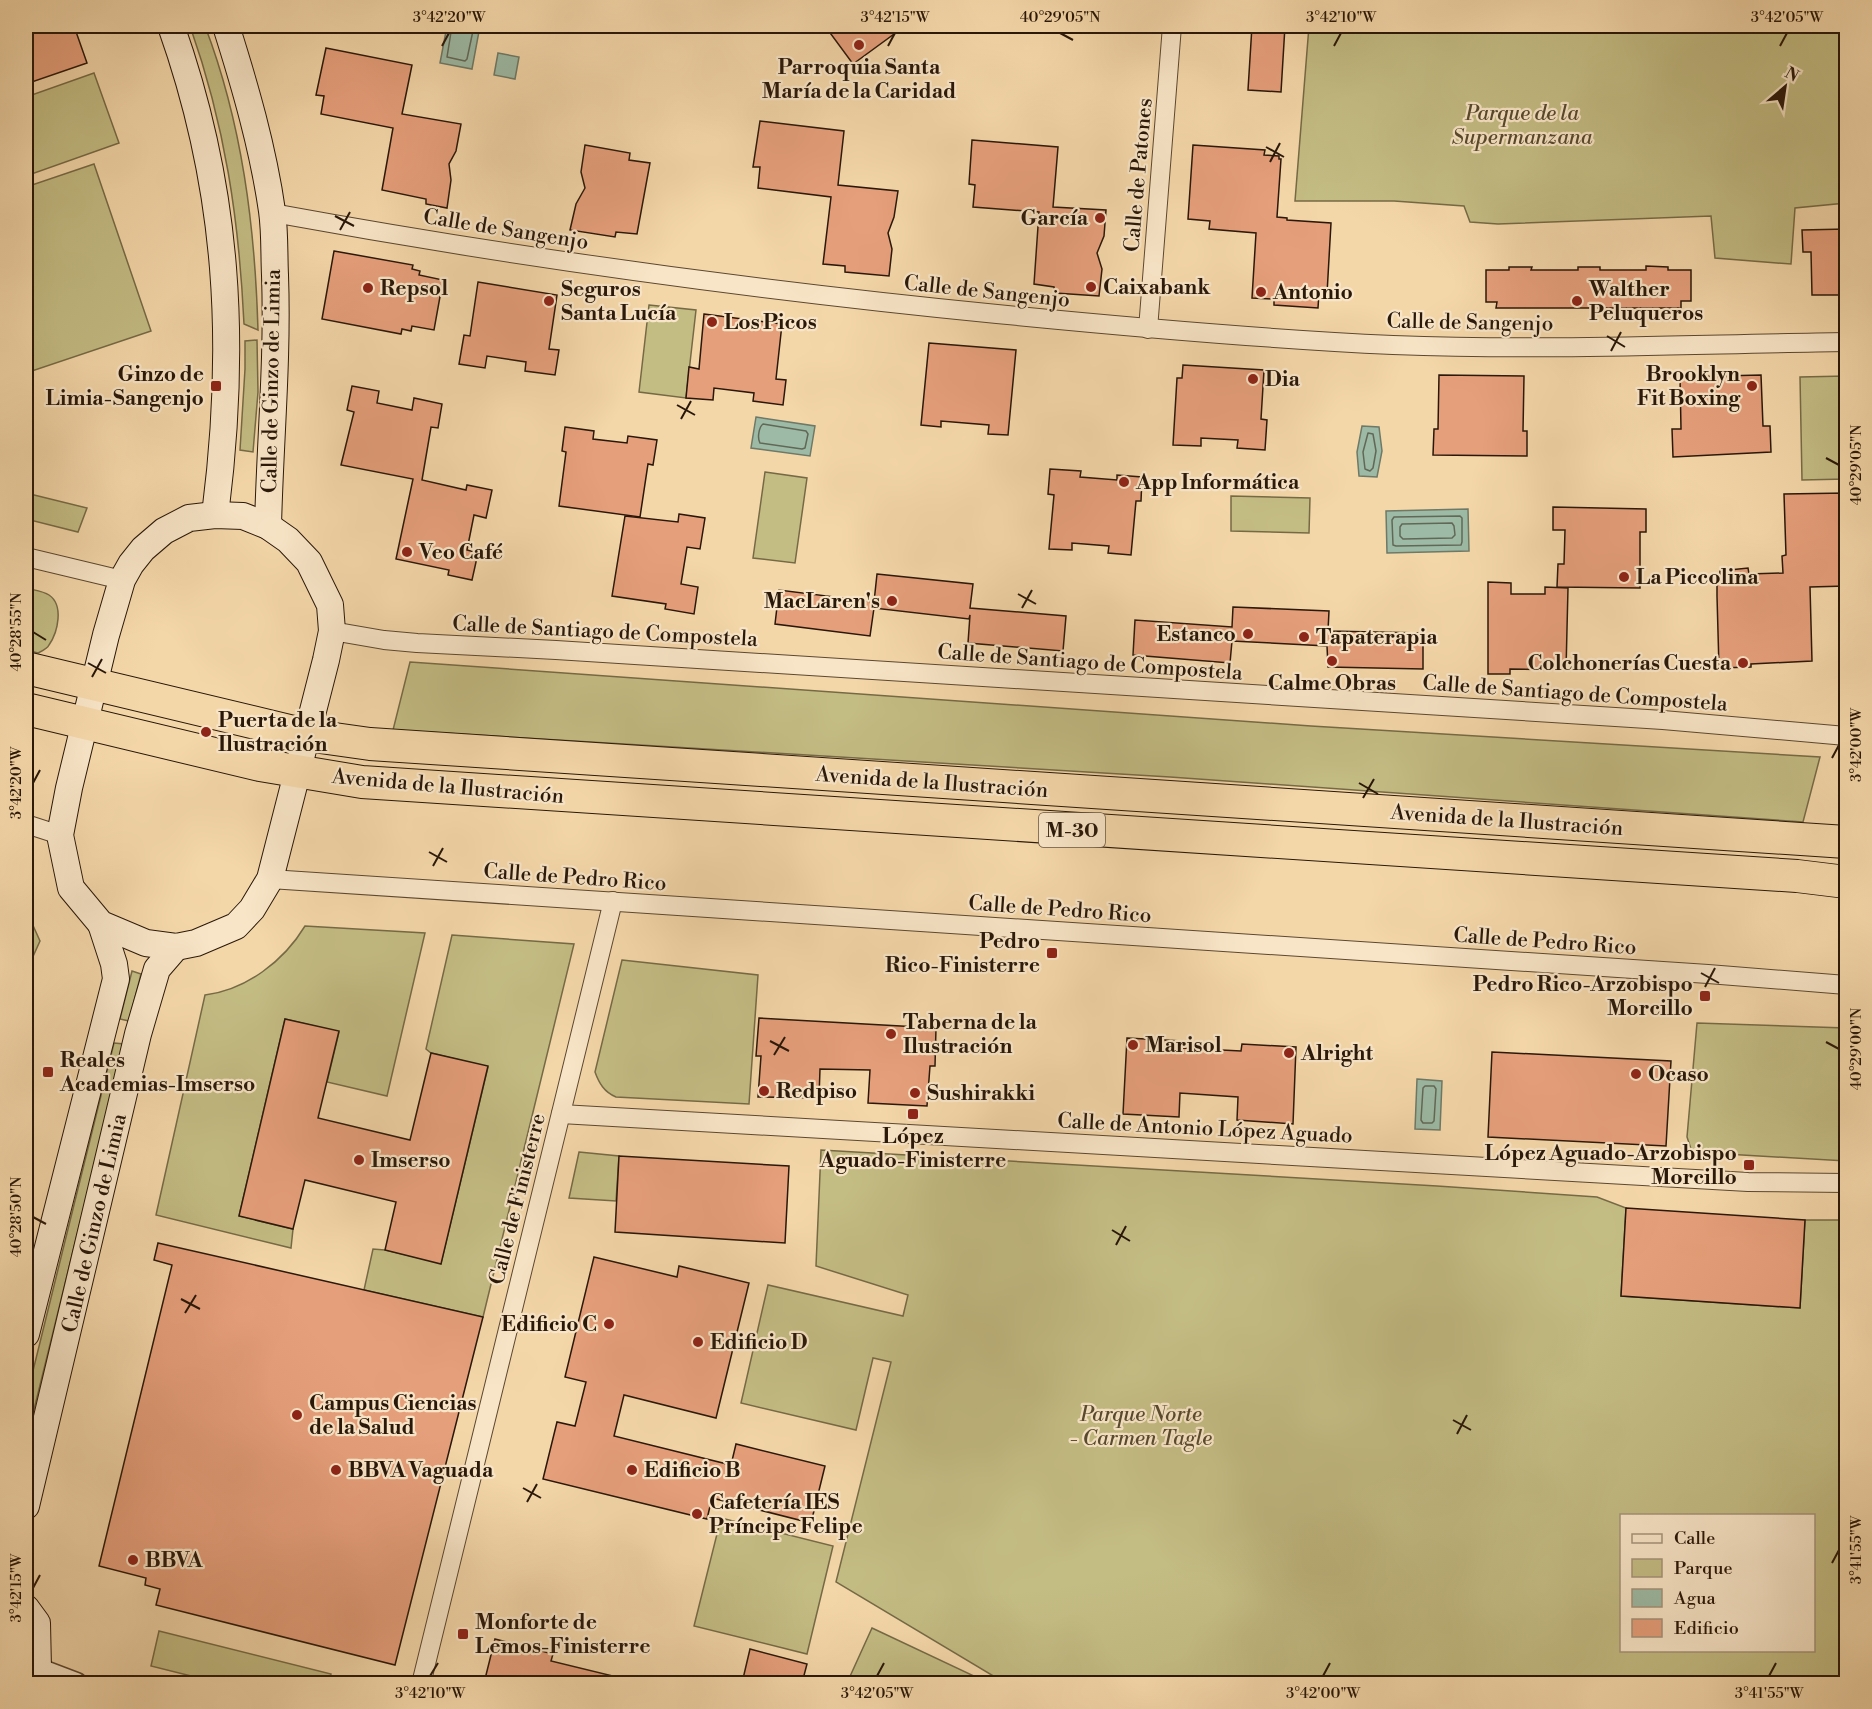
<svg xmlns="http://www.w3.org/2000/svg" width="1872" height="1709" font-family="'Libre Bodoni',serif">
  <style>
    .green { fill: #c3bc83; stroke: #766a46; stroke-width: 1.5; fill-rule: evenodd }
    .water { fill: #9cbaa5; stroke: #6e7967; stroke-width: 1.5 }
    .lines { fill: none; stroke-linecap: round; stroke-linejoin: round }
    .shore { stroke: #626857; stroke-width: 1.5 }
    .building { fill: #e69f7b; stroke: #291709; stroke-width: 1.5 }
    .minor-casing { stroke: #5c4731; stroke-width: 20 }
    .tertiary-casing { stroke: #5c4731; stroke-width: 25 }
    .secondary-casing { stroke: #291709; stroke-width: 28 }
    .trunk-casing { stroke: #291709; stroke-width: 34 }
    .minor { stroke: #f8e5c7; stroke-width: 18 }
    .tertiary { stroke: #f8e5c7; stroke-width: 22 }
    .secondary { stroke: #f8e5c7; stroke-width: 26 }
    .trunk { stroke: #f4d7a9; stroke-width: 32 }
    .ticks { fill: none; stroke: #291709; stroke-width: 2 }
    .poi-dot { fill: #8f2418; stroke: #f8e5c7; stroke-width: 2 }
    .labels { text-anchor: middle; stroke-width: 4.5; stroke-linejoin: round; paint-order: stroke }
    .shield { fill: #f8e5c7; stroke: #675542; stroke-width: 1.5 }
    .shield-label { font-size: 20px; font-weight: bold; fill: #291709 }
    .poi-label { font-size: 21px; font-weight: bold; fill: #291709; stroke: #f8e5c7; text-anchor: start }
    .park-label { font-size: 21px; font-style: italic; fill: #57492e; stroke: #f8e5c7 }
    .street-label { font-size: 21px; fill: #291709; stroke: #f8e5c7 }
    .neatline { fill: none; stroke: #291709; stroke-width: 2 }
    .ticks-label { font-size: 15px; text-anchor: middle; fill: #291709 }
  </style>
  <rect width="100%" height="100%" fill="#f4d7a9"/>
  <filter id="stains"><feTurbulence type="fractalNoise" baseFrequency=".00333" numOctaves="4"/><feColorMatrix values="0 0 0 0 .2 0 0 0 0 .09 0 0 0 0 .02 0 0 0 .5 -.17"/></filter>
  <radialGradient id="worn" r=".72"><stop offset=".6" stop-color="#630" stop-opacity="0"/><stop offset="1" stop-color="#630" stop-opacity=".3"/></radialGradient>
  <g class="green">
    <path d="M190 26H205C242 123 255 226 258 330L244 324C239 219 225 125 190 26Z"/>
    <polygon points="1309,26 1846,26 1846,203 1795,208 1791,264 1715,258 1711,216 1498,224 1470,222 1464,206 1394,201 1295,201"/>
    <polygon points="94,73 119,143 26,176 26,97"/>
    <polygon points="94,164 151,331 26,373 26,187"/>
    <polygon points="649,305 696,310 686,398 639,392"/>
    <polygon points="257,340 258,392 253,452 240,450 245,369 245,341"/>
    <polygon points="1846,376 1846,479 1802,480 1800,377"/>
    <polygon points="765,472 807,478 795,563 753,558"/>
    <polygon points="26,493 87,508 78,532 26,519"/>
    <polygon points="1231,496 1310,498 1309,533 1231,531"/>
    <path d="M26 588C33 590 43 591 49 595 64 605 58 632 49 645 47 649 42 651 38 653L26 650Z"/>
    <polygon points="410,662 1311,726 1820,757 1803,822 1170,777 393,730"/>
    <polygon points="26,910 40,941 26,972"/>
    <path d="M305 926 425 933 387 1096 327 1082 339 1032 285 1019 239 1216 293 1229 291 1248 156 1215 205 995C246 990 284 961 305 926Z"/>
    <polygon points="452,935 574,944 483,1317 364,1290 373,1249 385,1250 441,1263 488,1067 431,1053 426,1049"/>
    <path d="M622 960 758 975 749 1104 616 1097C604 1092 599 1083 595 1072Z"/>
    <polygon points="132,971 141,974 129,1021 120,1019"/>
    <polygon points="1697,1023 1846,1028 1846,1161 1692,1152 1687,1137"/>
    <polygon points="114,1043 124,1044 26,1442 26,1399"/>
    <path d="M821 1150 1437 1186 1597 1197 1626 1208 1621 1296 1800 1308 1805 1220H1846V1683H1005L836 1582 891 1362 873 1358 856 1430 741 1403 768 1285 903 1316 908 1295 816 1266ZM1622 1516H1814V1650H1622Z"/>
    <polygon points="579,1152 619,1156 616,1201 569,1198"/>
    <polygon points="721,1518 833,1546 807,1654 694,1626"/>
    <polygon points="872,1628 974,1676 970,1683 847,1683"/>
    <polygon points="159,1631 331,1674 329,1683 219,1683 151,1666"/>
  </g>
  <g class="water">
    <polygon points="447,26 480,26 472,69 440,63"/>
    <polygon points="498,53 519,57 515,79 494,75"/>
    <polygon points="756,417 815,426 810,456 751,448"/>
    <polygon points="1362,426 1379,427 1382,451 1377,477 1359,476 1357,452"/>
    <polygon points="1468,509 1469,551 1387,553 1386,511"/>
    <polygon points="1417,1079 1442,1081 1440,1130 1415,1129"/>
  </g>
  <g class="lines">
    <g class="shore">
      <polyline points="452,26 447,57 465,61 467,59 474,26"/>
      <path d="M763 424 806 431 808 434 805 448 802 449 760 443C757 438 759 427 763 424Z"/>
      <polygon points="1368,433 1373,434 1376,451 1373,468 1370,471 1365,469 1363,452"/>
      <polygon points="1460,516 1462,518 1462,542 1461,545 1396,546 1393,545 1392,520 1394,517"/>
      <polygon points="1452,523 1454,526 1455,535 1452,538 1403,539 1400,536 1400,527 1402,524"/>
      <polygon points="1425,1086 1434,1086 1436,1089 1434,1121 1432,1123 1423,1123 1421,1120 1423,1088"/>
    </g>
  </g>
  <g class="building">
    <polygon points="26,26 74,26 87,63 26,84"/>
    <polygon points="825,26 905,26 853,64"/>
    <polygon points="1252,26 1285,26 1281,92 1248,90"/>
    <polygon points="326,48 412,65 402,114 461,124 456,151 449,164 451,180 447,208 426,204 426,199 382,190 393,128 321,114 324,96 316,95"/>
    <polygon points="760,121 844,131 838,185 898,191 894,217 888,233 892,249 889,276 845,272 845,266 823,264 831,197 758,188 760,167 753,167"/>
    <polygon points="972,140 1058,147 1053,207 1106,210 1104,236 1097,253 1102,269 1099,296 1055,293 1054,287 1034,284 1039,212 973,207 975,185 969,184"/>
    <polygon points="585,145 630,153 629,160 650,163 637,234 616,232 615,237 570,230 576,204 585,188 581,172"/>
    <polygon points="1193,145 1265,150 1264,155 1279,156 1279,159 1281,159 1277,217 1287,218 1287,220 1331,223 1327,294 1319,293 1318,308 1274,305 1274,299 1252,298 1256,233 1209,229 1210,221 1188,219"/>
    <polygon points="1846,229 1846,295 1812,295 1811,252 1803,252 1802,230"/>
    <polygon points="334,251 413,265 412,269 420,271 419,275 443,280 434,330 412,326 411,331 402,329 401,334 322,319"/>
    <polygon points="1646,266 1668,267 1668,270 1691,270 1691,301 1681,301 1681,308 1496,308 1497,302 1486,302 1486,270 1509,270 1509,267 1532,267 1531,270 1578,270 1578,267 1600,267 1600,270 1646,270"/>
    <polygon points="478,282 557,295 549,349 559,350 555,375 525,371 526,362 487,356 485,368 459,364 464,335 470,336"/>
    <polygon points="704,314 782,324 776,379 786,380 783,405 753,401 754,393 714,388 713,400 686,398 689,367 699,369"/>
    <polygon points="929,343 1016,350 1008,435 988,434 989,425 941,421 941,427 921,425"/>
    <polygon points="1183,365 1264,370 1261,419 1267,420 1265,450 1237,448 1238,440 1201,438 1201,446 1173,445 1177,378 1182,378"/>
    <polygon points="1439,375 1524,376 1523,431 1527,431 1527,456 1433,455 1434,429 1438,429"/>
    <polygon points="1761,375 1763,426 1770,426 1771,452 1673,457 1672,429 1681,429 1680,377"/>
    <polygon points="352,386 379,391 377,403 412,410 414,398 442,404 438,428 431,427 422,480 466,490 467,485 492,490 486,518 474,515 467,550 478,553 472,580 448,575 449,570 396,559 413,479 341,465 354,412 347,410"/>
    <polygon points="565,427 594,431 593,439 627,443 628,436 657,440 653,465 648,464 640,517 559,506 566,452 562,451"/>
    <polygon points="1050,469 1081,471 1080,477 1117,480 1117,475 1142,477 1141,501 1136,501 1131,555 1108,553 1109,546 1072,543 1072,550 1049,549 1054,495 1048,494"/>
    <polygon points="1846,493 1846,586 1810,587 1812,661 1751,664 1751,667 1719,668 1717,596 1717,577 1720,577 1720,571 1748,568 1749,574 1783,573 1782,556 1786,555 1784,494"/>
    <polygon points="1553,507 1646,509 1646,532 1640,532 1640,588 1557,587 1558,564 1564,564 1565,530 1553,530"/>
    <polygon points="679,514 705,518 700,549 687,547 681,584 698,587 694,614 665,609 666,604 612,596 625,516 678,522"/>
    <polygon points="877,574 973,584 970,608 1066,616 1063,651 968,643 970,615 969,619 874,608 870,636 775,624 779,590 874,602"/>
    <polygon points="1488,582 1511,583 1511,594 1545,594 1545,587 1568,588 1566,670 1510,669 1510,674 1488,674"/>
    <polygon points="1233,607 1329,611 1328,631 1423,633 1423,669 1328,667 1327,646 1232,641 1230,663 1133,655 1135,620 1232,627"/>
    <polygon points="759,1018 936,1028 935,1066 930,1066 927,1106 868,1103 870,1070 820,1069 819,1098 758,1097 761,1056 756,1056"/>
    <polygon points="285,1019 339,1031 318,1118 410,1140 431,1053 488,1066 441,1264 385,1250 396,1202 305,1180 293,1229 239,1216"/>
    <polygon points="1127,1038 1182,1041 1182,1048 1241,1051 1242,1044 1296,1047 1293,1124 1237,1120 1238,1097 1180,1093 1179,1117 1123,1114"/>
    <polygon points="1492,1052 1671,1061 1666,1146 1488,1137"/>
    <polygon points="619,1156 789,1166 785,1243 615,1232"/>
    <polygon points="1626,1208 1805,1220 1800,1308 1621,1296"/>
    <polygon points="158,1243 483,1317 395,1665 156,1605 160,1589 145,1585 146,1578 99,1566 172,1265 154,1260"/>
    <polygon points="594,1257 677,1277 679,1266 749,1283 716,1418 624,1395 614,1436 731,1465 736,1444 825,1466 811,1523 712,1498 707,1519 543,1479 557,1422 575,1426 586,1382 565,1377"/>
    <polygon points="495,1639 553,1654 551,1661 617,1677 616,1683 484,1683"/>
    <polygon points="750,1649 807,1664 802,1683 742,1683"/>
  </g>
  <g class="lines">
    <defs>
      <g id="minor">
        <path d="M273 213C513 257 754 290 997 314 1129 327 1261 339 1393 345 1544 351 1696 344 1846 342"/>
        <polyline points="1148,329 1172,26"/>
        <polyline points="26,557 122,580"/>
        <polyline points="332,631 384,640 417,643 556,650 1663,720 1846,736"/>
        <polyline points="26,824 60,835"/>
        <polyline points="270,879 1708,974 1846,985"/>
        <polyline points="561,1114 1748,1182 1846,1183"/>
        <polyline points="421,1684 613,901"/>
      </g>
      <polyline id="tertiary" points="26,1665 76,1684"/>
      <g id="secondary">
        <path d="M171 26C229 189 237 345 215 515"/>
        <path d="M226 26C245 86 263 148 272 211 275 232 274 254 275 275 278 359 270 442 268 526"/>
        <polygon points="215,515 243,516 268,526 288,540 309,562 330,605 332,631 326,660 270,879 252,909 236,926 196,943 176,947 146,943 101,924 71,888 60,835 69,788 106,635 122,580 131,564 143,549 164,531 189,518"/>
        <polyline points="26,1334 116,979 114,964 101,924"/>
        <polyline points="26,1506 138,1034 157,969 176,947"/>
        <polyline points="26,1608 37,1623 38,1669 35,1684"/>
      </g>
      <g id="trunk">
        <polyline points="26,668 306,735 370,744 1846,842"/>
        <polyline points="26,709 260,765 362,782 1797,876 1846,882"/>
      </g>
    </defs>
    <use href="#minor" class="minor-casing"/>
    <use href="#tertiary" class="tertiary-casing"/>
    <use href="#secondary" class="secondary-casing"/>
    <use href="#trunk" class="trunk-casing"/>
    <use href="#minor" class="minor"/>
    <use href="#tertiary" class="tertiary"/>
    <use href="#secondary" class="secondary"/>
    <use href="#trunk" class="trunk"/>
  </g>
  <path class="ticks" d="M1060 33 1073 40M442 46 449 33M888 46 895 33M1334 46 1341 33M1780 46 1787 33M1266 147 1284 157M1270 162 1280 143M335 216 354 226M340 230 350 212M1607 336 1625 347M1611 351 1621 332M677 405 695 415M681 419 691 401M1826 458 1839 465M1018 594 1036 604M1022 608 1032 590M33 632 46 640M88 663 106 673M92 677 102 659M1832 758 1839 745M33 783 40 770M1359 783 1378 794M1363 798 1374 779M429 852 447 862M433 866 443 848M1701 973 1719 983M1705 987 1715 968M770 1041 789 1051M1826 1042 1839 1049M774 1055 785 1037M33 1217 46 1224M1112 1230 1130 1241M1116 1245 1126 1226M181 1299 200 1309M185 1313 196 1295M1453 1420 1471 1430M1457 1434 1467 1415M523 1488 541 1498M527 1502 537 1484M1832 1563 1839 1550M33 1588 40 1575M430 1676 438 1663M877 1676 884 1663M1323 1676 1330 1663M1769 1676 1776 1663"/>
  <g class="poi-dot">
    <circle cx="859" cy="45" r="6"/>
    <circle cx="1100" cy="218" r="6"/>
    <circle cx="1091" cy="287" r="6"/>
    <circle cx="368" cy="288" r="6"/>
    <circle cx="1261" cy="292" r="6"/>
    <circle cx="549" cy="301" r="6"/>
    <circle cx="1577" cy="301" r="6"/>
    <circle cx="712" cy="322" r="6"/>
    <circle cx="1253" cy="379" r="6"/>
    <rect x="210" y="380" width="12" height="12" rx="3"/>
    <circle cx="1752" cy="386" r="6"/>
    <circle cx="1124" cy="482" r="6"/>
    <circle cx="407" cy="552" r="6"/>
    <circle cx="1624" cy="577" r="6"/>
    <circle cx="892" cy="601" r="6"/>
    <circle cx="1248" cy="634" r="6"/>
    <circle cx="1304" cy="637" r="6"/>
    <circle cx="1332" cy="661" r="6"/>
    <circle cx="1743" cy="663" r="6"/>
    <circle cx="206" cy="732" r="6"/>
    <rect x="1046" y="947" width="12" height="12" rx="3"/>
    <rect x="1699" y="990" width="12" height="12" rx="3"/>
    <circle cx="891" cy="1034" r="6"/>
    <circle cx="1133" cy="1045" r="6"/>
    <circle cx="1289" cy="1053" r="6"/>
    <rect x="42" y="1066" width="12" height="12" rx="3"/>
    <circle cx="1636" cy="1074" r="6"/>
    <circle cx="764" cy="1091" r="6"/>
    <circle cx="915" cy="1093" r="6"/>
    <rect x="907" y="1108" width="12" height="12" rx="3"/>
    <circle cx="359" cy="1160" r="6"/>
    <rect x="1743" y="1159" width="12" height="12" rx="3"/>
    <circle cx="609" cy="1324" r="6"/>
    <circle cx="698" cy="1342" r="6"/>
    <circle cx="297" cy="1415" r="6"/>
    <circle cx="336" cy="1470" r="6"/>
    <circle cx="632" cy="1470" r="6"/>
    <circle cx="697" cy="1514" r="6"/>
    <circle cx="133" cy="1560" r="6"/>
    <rect x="457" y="1628" width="12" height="12" rx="3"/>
  </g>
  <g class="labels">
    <rect class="shield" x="1039" y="813" width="66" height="34" rx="4.5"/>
    <g class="shield-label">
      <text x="1072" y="837">M-30</text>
    </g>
    <g class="poi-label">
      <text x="859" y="74" text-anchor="middle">Parroquia Santa<tspan x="859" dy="24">María de la Caridad</tspan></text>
      <text x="1088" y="225" text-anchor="end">García</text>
      <text x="1103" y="294">Caixabank</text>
      <text x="380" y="295">Repsol</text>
      <text x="561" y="296">Seguros<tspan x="561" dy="24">Santa Lucía</tspan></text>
      <text x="1589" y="296">Walther<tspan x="1589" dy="24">Peluqueros</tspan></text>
      <text x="1273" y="299">Antonio</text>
      <text x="724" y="329">Los Picos</text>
      <text x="204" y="381" text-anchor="end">Ginzo de<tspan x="204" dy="24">Limia-Sangenjo</tspan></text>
      <text x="1740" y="381" text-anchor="end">Brooklyn<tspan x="1740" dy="24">Fit Boxing</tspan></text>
      <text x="1265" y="386">Dia</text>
      <text x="1136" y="489">App Informática</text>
      <text x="419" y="559">Veo Café</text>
      <text x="1636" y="584">La Piccolina</text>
      <text x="880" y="608" text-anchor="end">MacLaren's</text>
      <text x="1236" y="641" text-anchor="end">Estanco</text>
      <text x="1316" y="644">Tapaterapia</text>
      <text x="1731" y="670" text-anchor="end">Colchonerías Cuesta</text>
      <text x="1332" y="690" text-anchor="middle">Calme Obras</text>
      <text x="218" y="727">Puerta de la<tspan x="218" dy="24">Ilustración</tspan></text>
      <text x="1040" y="948" text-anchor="end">Pedro<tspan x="1040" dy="24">Rico-Finisterre</tspan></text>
      <text x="1693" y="991" text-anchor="end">Pedro Rico-Arzobispo<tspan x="1693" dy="24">Morcillo</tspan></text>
      <text x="903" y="1029">Taberna de la<tspan x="903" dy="24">Ilustración</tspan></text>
      <text x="1145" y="1052">Marisol</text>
      <text x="1301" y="1060">Alright</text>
      <text x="60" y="1067">Reales<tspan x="60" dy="24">Academias-Imserso</tspan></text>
      <text x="1648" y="1081">Ocaso</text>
      <text x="776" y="1098">Redpiso</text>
      <text x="927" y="1100">Sushirakki</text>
      <text x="913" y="1143" text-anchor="middle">López<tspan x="913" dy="24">Aguado-Finisterre</tspan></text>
      <text x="1737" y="1160" text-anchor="end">López Aguado-Arzobispo<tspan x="1737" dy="24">Morcillo</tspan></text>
      <text x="371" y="1167">Imserso</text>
      <text x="597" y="1331" text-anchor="end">Edificio C</text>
      <text x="710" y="1349">Edificio D</text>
      <text x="309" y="1410">Campus Ciencias<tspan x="309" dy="24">de la Salud</tspan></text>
      <text x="348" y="1477">BBVA Vaguada</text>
      <text x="644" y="1477">Edificio B</text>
      <text x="709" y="1509">Cafetería IES<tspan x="709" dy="24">Príncipe Felipe</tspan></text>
      <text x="145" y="1567">BBVA</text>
      <text x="475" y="1629">Monforte de<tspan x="475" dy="24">Lemos-Finisterre</tspan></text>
    </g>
    <g class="park-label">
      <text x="1522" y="120">Parque de la<tspan x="1522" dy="24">Supermanzana</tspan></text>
      <text x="1141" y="1421">Parque Norte<tspan x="1141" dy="24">- Carmen Tagle</tspan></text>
    </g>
    <g class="street-label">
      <text transform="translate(1138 175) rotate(-85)" y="7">Calle de Patones</text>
      <text transform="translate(506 229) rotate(9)" y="7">Calle de Sangenjo</text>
      <text transform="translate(987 291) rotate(6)" y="7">Calle de Sangenjo</text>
      <text transform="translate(1470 322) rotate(1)" y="7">Calle de Sangenjo</text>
      <text transform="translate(271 381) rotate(-89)" y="7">Calle de Ginzo de Limia</text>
      <text transform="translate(605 631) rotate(3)" y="7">Calle de Santiago de Compostela</text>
      <text transform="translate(1090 662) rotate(4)" y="7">Calle de Santiago de Compostela</text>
      <text transform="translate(1575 693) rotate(4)" y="7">Calle de Santiago de Compostela</text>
      <text transform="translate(932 782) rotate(4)" y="7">Avenida de la Ilustración</text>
      <text transform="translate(448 786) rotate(5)" y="7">Avenida de la Ilustración</text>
      <text transform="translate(1507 820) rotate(4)" y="7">Avenida de la Ilustración</text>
      <text transform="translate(575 877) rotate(4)" y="7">Calle de Pedro Rico</text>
      <text transform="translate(1060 909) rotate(4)" y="7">Calle de Pedro Rico</text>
      <text transform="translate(1545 941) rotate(4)" y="7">Calle de Pedro Rico</text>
      <text transform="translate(1205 1128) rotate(3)" y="7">Calle de Antonio López Aguado</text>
      <text transform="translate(517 1199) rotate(-76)" y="7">Calle de Finisterre</text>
      <text transform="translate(94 1223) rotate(-77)" y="7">Calle de Ginzo de Limia</text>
    </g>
  </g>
  <rect width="1872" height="1709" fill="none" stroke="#f4d7a9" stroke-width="66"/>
  <rect x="1620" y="1514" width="195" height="138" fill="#f8e5c7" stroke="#a5937b" stroke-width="1.5"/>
  <rect x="1632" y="1534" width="30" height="9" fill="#f8e5c7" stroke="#a5937b" stroke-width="1.5"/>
  <text x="1674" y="1544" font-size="18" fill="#291709">Calle</text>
  <rect x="1632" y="1559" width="30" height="18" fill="#c3bc83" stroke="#a5937b" stroke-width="1.5"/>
  <text x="1674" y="1574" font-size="18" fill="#291709">Parque</text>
  <rect x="1632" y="1589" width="30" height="18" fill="#9cbaa5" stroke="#a5937b" stroke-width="1.5"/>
  <text x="1674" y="1604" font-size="18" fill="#291709">Agua</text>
  <rect x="1632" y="1619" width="30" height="18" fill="#e69f7b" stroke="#a5937b" stroke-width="1.5"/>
  <text x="1674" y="1634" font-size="18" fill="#291709">Edificio</text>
  <g transform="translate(1785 87) rotate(29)" stroke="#f8e5c7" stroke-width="4.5" paint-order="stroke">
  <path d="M0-4.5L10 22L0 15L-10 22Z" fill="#291709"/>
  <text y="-9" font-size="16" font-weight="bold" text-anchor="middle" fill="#291709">N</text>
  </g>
  <rect x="33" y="33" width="1806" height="1643" class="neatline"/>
  <g class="ticks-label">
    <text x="449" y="22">3°42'20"W</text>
    <text x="895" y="22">3°42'15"W</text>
    <text x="1060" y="22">40°29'05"N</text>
    <text x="1341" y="22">3°42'10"W</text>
    <text x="1787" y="22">3°42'05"W</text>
    <text transform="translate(1856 465) rotate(-90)" y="5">40°29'05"N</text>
    <text transform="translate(16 632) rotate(-90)" y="5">40°28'55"N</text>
    <text transform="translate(1856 745) rotate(-90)" y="5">3°42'00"W</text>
    <text transform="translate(16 783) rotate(-90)" y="5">3°42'20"W</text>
    <text transform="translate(1856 1049) rotate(-90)" y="5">40°29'00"N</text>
    <text transform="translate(16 1217) rotate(-90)" y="5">40°28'50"N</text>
    <text transform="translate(1856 1550) rotate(-90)" y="5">3°41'55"W</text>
    <text transform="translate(16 1588) rotate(-90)" y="5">3°42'15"W</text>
    <text x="430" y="1698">3°42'10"W</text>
    <text x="877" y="1698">3°42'05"W</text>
    <text x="1323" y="1698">3°42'00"W</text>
    <text x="1769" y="1698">3°41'55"W</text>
  </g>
  <rect width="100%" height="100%" filter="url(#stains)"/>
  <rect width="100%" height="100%" fill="url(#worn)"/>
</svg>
